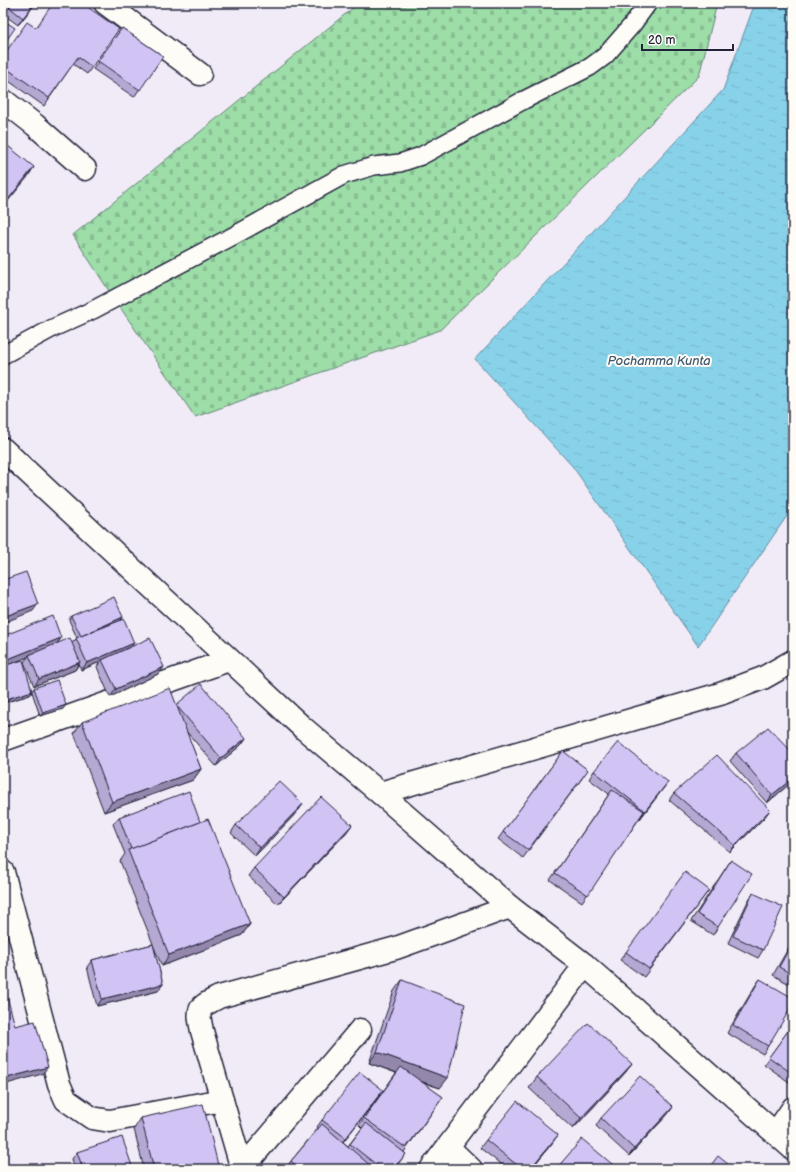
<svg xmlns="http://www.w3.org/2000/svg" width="796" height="1172" font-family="'Balsamiq Sans',sans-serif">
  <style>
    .cemetery { fill: url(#cemetery-stones); stroke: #608072 }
    .water { fill: url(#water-ripples); stroke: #5f8ca3 }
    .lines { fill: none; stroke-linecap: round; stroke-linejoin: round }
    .service-casing { stroke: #22223b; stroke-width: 20 }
    .minor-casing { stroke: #22223b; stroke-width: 25 }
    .service { stroke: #fdfcf7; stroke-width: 17 }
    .minor { stroke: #fdfcf7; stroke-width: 22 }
    .wall { fill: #b5a8d3; stroke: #22223b }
    .shaded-wall { fill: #9388ac; stroke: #22223b }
    .building { fill: #d2c3f5; stroke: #22223b }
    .labels { text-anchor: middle; stroke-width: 4; stroke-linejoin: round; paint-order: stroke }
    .water-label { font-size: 13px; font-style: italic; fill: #41576f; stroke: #fdfcf7 }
  </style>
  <defs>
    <pattern id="cemetery-stones" width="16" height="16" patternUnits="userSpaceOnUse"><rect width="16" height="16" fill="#9ddea8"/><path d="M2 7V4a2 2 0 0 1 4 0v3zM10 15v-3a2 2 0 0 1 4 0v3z" fill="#87be92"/></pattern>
    <pattern id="water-ripples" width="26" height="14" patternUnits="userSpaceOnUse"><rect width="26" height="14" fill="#88d2e9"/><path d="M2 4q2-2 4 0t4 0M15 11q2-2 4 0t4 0" fill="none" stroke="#75b4c9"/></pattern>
  </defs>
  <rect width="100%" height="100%" fill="#f0ebf6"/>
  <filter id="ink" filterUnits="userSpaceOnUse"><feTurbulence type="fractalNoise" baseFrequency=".025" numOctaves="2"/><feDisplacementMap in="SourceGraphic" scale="8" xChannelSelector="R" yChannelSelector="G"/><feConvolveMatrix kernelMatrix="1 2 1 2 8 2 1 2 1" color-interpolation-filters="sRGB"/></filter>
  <g filter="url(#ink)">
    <polygon class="cemetery" points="359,3 717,3 699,76 440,330 195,417 111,294 73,235"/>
    <polygon class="water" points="755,3 793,3 793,507 698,646 573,467 475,359 723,90"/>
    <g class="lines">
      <defs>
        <polyline id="service" points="3,355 53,328 93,310 235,235 344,175 374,166 400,163 421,156 524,100 590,67 605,56 632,25 648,3"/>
        <g id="minor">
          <polyline points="105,3 200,74"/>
          <polyline points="3,100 35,125 85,169"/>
          <polyline points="3,449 302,727 380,793 510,907 585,965 793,1149"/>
          <polyline points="3,740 229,660"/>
          <polyline points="380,793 720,694 763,678 793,661"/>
          <polyline points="3,872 59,1084 66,1100 92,1118 110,1121 222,1100"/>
          <polyline points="776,1133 793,1108"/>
          <polyline points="448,1147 471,1169"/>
          <path d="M242 1169 202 1031C197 1007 198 1008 219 997L396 948 510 907"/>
          <polyline points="242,1169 360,1030"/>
          <polyline points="431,1169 585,965"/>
        </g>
      </defs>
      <use href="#service" class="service-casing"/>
      <use href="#minor" class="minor-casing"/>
      <use href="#service" class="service"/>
      <use href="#minor" class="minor"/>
    </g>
    <g class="wall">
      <polygon points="3,3 36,3 18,25 3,14"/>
      <polygon points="36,28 119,29 87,74 73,64 44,106 3,77 3,56"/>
      <polygon points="122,28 163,56 134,97 93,69"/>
      <polygon points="71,616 123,617 121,620 131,646 164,667 158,674 110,697 97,667 100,662 81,670 79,664 75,670 34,686 24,662 28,657 4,666 32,691 34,688 63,709 40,716 32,692 30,695 3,703 3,636 61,638 57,644 72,643 77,638 69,620"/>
      <polygon points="177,705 246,738 241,745 216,766 186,731 201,769 193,780 104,812 74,733 82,722"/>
      <polygon points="563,751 583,777 523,858 498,839"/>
      <polygon points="736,753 793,753 793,781 767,803 730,761"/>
      <polygon points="594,771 668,782 639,819 582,902 550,880 609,794 589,779"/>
      <polygon points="674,793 764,818 730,852 669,800"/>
      <polygon points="303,804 298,811 255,856 231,833 236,825"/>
      <polygon points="119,817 200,822 250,924 242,935 162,966 153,945 163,984 158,991 97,1006 87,967 92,960 153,944 120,861 125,854 113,824"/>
      <polygon points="346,833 278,904 248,876 254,868"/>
      <polygon points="731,860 718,927 713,935 691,921"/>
      <polygon points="709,890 644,977 620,960 626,952"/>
      <polygon points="753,893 763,950 758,958 728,943 748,901"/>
      <polygon points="793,940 793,986 773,975"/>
      <polygon points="760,979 768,1046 763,1054 727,1033 755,986"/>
      <polygon points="402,980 440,1088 421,1082 443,1097 404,1152 406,1154 394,1169 285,1169 291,1161 318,1128 317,1127 322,1120 378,1098 343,1142 348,1146 362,1128 359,1125 396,1073 369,1063 394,991"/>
      <polygon points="793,1024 793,1085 764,1064"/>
      <polygon points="632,1064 624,1074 573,1129 529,1088 537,1077"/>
      <polygon points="668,1114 629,1156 596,1126 601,1118"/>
      <polygon points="141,1118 219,1169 144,1169 134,1129"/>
      <polygon points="486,1140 553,1142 531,1169 507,1169 480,1148"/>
      <polygon points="77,1152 133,1169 75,1169 72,1159"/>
    </g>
    <g class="shaded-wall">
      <polygon points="35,3 36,3 18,25 23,18"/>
      <polygon points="34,167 27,178 3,207 3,206"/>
      <polygon points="38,604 33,611 3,623 3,617"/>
      <polygon points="123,617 120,621 81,636"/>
      <polygon points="61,638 56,645 29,655 28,657 3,667 3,661"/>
      <polygon points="134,643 128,651 102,660 100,662 81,670 87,663"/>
      <polygon points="80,662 75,670 34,686 39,679"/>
      <polygon points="164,667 158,674 110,697 116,689"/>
      <polygon points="32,691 30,695 3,703 3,700"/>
      <polygon points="66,705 63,709 40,716 43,713"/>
      <polygon points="246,738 241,745 216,766 221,758"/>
      <polygon points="201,769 193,780 104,812 112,802"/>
      <polygon points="793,778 793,781 767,803 772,795"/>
      <polygon points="668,782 663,789 640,819 645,811"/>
      <polygon points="303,804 298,811 255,856 260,848"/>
      <polygon points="770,810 764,818 730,852 735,845"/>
      <polygon points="352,825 346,833 278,904 284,897"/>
      <polygon points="250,924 242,935 162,966 169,955"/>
      <polygon points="163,984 158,991 97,1006 102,999"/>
      <polygon points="377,1052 448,1078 440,1088 369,1063"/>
      <polygon points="632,1064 624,1074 573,1129 581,1118"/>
      <polygon points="48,1067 42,1074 3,1085 3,1079"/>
      <polygon points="383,1090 378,1098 340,1145 346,1138"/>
      <polygon points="673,1107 668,1114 629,1156 634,1149"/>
      <polygon points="558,1135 553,1142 531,1169 530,1169"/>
    </g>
    <g class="building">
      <polygon points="4,3 35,3 23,18"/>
      <polygon points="53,3 82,3 119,29 92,67 78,57 49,98 3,66 3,56 27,22 36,28"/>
      <polygon points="3,20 15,28 3,45"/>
      <polygon points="122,28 163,56 140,90 98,61"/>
      <polygon points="3,116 7,118 3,125"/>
      <polygon points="3,142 34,167 3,206"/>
      <polygon points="26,572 38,604 3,617 3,580"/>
      <polygon points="114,597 123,617 81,636 71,616"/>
      <polygon points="53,616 61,638 3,661 3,636"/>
      <polygon points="124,619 134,643 87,663 76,638"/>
      <polygon points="70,638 80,662 39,679 29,655"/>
      <polygon points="150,638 164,667 116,689 102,660"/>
      <polygon points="23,660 32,691 3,700 3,666"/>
      <polygon points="57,680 66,705 43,713 34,688"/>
      <polygon points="201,684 246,738 221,758 176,705"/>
      <polygon points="170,688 201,769 112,802 82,722"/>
      <polygon points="3,709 5,715 3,716"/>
      <polygon points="768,727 793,753 793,778 772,795 736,753"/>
      <polygon points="618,742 668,782 645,811 594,771"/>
      <polygon points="563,751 588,770 528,850 503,832"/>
      <polygon points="717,755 770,810 735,845 674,793"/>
      <polygon points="279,781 303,804 260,848 236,825"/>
      <polygon points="612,790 644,811 588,895 555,873"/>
      <polygon points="189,791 200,822 131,849 119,817"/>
      <polygon points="321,797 352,825 284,897 254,868"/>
      <polygon points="208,819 250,924 169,955 128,850"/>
      <polygon points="731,860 752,874 718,927 697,914"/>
      <polygon points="685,872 709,890 649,969 626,952"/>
      <polygon points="753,893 783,907 763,950 733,936"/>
      <polygon points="793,942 793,975 779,967"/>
      <polygon points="153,944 163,984 102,999 92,960"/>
      <polygon points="760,979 793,998 793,1004 768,1046 733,1025"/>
      <polygon points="402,980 465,1004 448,1078 377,1052"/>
      <polygon points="3,985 4,985 15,1026 35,1021 48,1067 3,1079"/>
      <polygon points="588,1023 632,1064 581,1118 537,1077"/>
      <polygon points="793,1024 793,1074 769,1057"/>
      <polygon points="401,1067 443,1097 406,1148 364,1118"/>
      <polygon points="360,1072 383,1090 346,1138 322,1120"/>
      <polygon points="640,1076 673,1107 634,1149 601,1118"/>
      <polygon points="517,1101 558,1135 530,1169 522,1169 486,1140"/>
      <polygon points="203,1104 219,1169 154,1169 141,1118"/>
      <polygon points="366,1123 406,1154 393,1169 382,1169 350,1144"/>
      <polygon points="322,1124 372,1167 371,1169 300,1169 291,1161"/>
      <polygon points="122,1137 133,1169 83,1169 77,1152"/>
      <polygon points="582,1139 618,1169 556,1169"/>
      <polygon points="718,1156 734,1169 708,1169"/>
    </g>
  </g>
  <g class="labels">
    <g class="water-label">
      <text x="659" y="365">Pochamma Kunta</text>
    </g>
  </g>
  <rect width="796" height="1172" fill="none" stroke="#fdfcf7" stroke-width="16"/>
  <rect x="8" y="8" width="780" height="1156" fill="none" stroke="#22223b" stroke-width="1.5" filter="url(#ink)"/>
  <path d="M642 44v6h91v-6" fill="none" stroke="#22223b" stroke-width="2"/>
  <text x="648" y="44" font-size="12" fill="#22223b" stroke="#fdfcf7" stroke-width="3" paint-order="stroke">20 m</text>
</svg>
